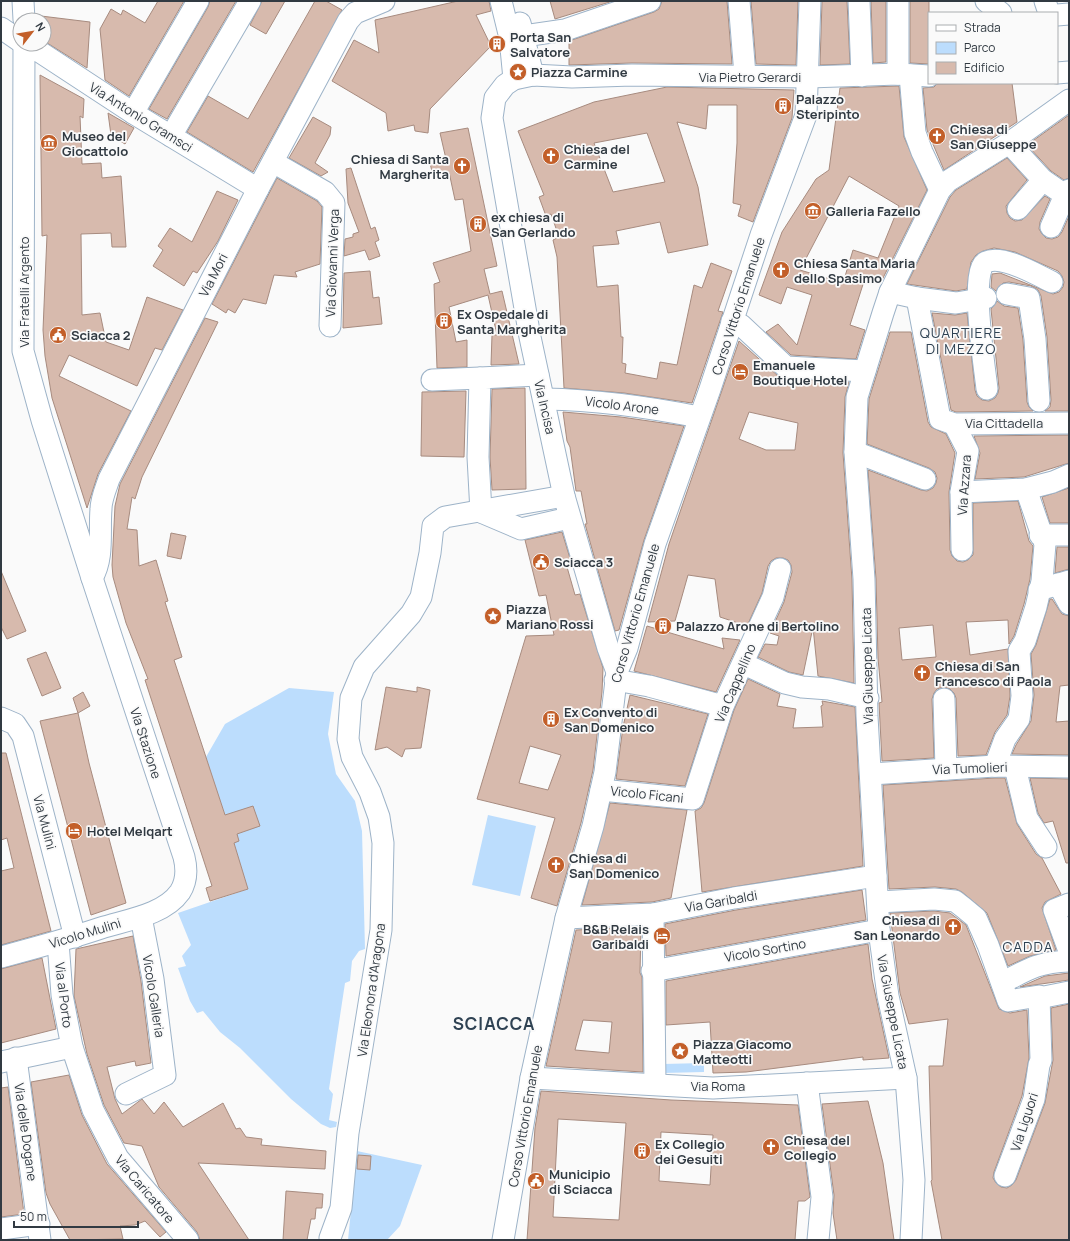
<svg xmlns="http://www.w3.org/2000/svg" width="1070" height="1241" font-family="Manrope,sans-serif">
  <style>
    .green { fill: #bcddfd }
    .building { fill: #d7baad; stroke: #a78b7f; fill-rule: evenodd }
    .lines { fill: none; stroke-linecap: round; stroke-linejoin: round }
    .minor-casing { stroke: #9db3c8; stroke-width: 23 }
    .minor { stroke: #fff; stroke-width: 21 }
    .labels { text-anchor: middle; stroke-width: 3.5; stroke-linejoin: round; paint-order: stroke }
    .poi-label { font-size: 13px; font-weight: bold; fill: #313a42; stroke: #fafafa; text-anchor: start }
    .street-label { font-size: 13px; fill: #313a42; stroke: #fafafa }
    .neighbourhood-label { font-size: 14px; letter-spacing: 1px; fill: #2f4253; stroke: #fafafa }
    .district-label { font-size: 17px; font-weight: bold; letter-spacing: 1px; fill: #2f4253; stroke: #fafafa }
  </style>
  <rect width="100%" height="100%" fill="#fafafa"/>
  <g class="green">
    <polygon points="289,688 334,692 328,734 336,774 355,801 362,831 365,949 359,951 352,961 350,981 345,983 329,1089 333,1094 329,1120 337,1122 336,1127 330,1128 321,1124 291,1099 240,1048 220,1032 203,1011 197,1013 190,1001 178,968 186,966 182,956 191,945 178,913 248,889 234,843 237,834 259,826 225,815 206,757 225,724"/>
    <polygon points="488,815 536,826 520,896 472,885"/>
    <polygon points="704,1063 704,1072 663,1073 663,1064"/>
    <polygon points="357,1151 422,1165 400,1226 387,1240 348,1240"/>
  </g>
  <g class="building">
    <polygon points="158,1 184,1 129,96 105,80 100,29 111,9 121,15 123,10 145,23"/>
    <polygon points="210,1 236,1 167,119 149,109 208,7"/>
    <polygon points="262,1 285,1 266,34 250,25"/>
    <polygon points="315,1 326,1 342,10 253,172 187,132 208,96 248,119"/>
    <polygon points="458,1 489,1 491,11 476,15 491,46 430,109 428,133 415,131 414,125 388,131 386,113 332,81 354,40 379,53 375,20"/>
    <polygon points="550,1 613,1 555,19"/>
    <polygon points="662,1 727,1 732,64 632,63 569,65 569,41 654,12 659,9"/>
    <polygon points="751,1 798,1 796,65 756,64"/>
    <polygon points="822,1 847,1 850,64 820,65"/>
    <polygon points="871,1 886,1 886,62 873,63"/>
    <polygon points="910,1 929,1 929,64 910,63"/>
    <polygon points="41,16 90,22 87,68 44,41 44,20 41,20"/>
    <polygon points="40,75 84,99 83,118 80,116 82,164 101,163 102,178 121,176 126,247 112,247 111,233 81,234 82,315 100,313 106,342 129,350 147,297 183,310 162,350 155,348 137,386 69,355 59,376 131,411 98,474 87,508 52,398 45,356 43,330 47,235 42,236"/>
    <polygon points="1012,83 1017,122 944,170 927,130 923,88 934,87 937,84"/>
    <path d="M899 86 904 137 927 190 882 280 866 275 850 325 865 330 856 359 791 355 766 332 778 324 797 345 812 295 787 287 781 304 759 295 782 232 816 179 829 170 840 88ZM849 176 899 206 878 258 853 250 843 283 800 270Z"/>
    <path d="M667 87 794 90 792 118 753 222 738 216 741 205 733 203 737 143V105H708L706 129 677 122 698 187 708 245 668 253 660 222 616 231 619 244 593 246 597 287 618 285 621 337H623L622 363 626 364 625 373 657 379 660 362 677 365 694 285 702 288 711 263 732 271 718 311 723 312 722 315 692 403 624 393 564 388 557 257 553 240 559 237 551 214 546 216 539 197 544 195 518 131 594 102ZM647 133 665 182 613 192 594 143Z"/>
    <polygon points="108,113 134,128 125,144 111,135"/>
    <polygon points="1069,115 1069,178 1064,180 1051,171 1027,145"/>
    <polygon points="313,117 331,127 330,135 315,163 328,172 321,176 289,158"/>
    <polygon points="468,128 497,266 484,269 490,294 502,291 519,364 491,365 492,335 497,335 488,295 449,307 456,342 467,340 467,367 437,368 434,284 440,282 433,263 471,251 463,199 455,200 449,172 433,176 430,163 446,159 440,133"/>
    <polygon points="1007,158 1027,180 1006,206 1007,213 1010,218 1015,221 1022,220 1045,196 1050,199 1040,222 1039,229 1042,234 1046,238 1052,239 1058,237 1062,232 1069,216 1069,411 1045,411 1050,407 1051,400 1047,337 1041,296 1038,290 1031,286 1009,282 1003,283 996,291 991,287 992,274 1000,273 1053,294 1059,292 1063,287 1064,282 1062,276 1058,271 1015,252 994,248 983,251 976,255 971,262 967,289 956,291 907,284 950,197 956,190"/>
    <polygon points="351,168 371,229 375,227 379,240 375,242 380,256 369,260 365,250 344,256 345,239 353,237 353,234 359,232 348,203 346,169"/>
    <polygon points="277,178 317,201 322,207 320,264 295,272 297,277 274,275 266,304 243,299 235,313 228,309 226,313 212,304"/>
    <polygon points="217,191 238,200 218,241 197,273 193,271 184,286 153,266 163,250 158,246 170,228 192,242"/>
    <polygon points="370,271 373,298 379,297 382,324 343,328 344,273"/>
    <polygon points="997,301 1004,306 1018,308 1023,340 1027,402 1029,407 1033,411 956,412 951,410 932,313 955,315 967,313 975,390 977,396 982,400 989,401 995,398 998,393 999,388 991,309"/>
    <polygon points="205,318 218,322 142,477 135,499 132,497 127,529 137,530 139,566 156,560 168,601 165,602 182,657 174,660 225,815 253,806 260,826 237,834 239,841 234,843 248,889 210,901 206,888 212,886 145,680 148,679 126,623 113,577 112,565 115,506 120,484"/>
    <path d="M890 332H911L928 422 931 427 946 434 955 453 949 492 950 550 952 556 957 561 963 562 968 560 973 555V503L1018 501 1029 541 1033 546 1030 579 1024 604 1014 636 1009 644 1008 620 966 622 970 655 1008 649 1010 696 1007 715 995 732 986 755 958 756 956 698 954 693 950 689 943 687 937 689 934 693 932 699 934 758 882 761 879 703 882 702 878 658 876 579 868 470 921 490 927 491 933 488 936 483 937 478 935 472 929 468 867 444 869 399ZM933 625 936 657 902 660 899 628Z"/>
    <path d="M739 341 778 376 785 379 849 382 845 397 843 453 852 580 854 683 818 676 813 627 803 675 789 672 758 657 765 644 777 645 779 636 770 633 784 602 792 572 791 565 788 560 783 558H776L771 561 768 566 762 593 747 626 720 617 715 579 688 575 675 621 648 622 669 544ZM749 412 798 423 795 450H766L739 439Z"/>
    <polygon points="525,388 526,489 492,490 490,457 492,389"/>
    <polygon points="466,391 464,457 421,456 422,392"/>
    <polygon points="563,412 621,417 684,426 644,540 619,630 615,631 585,524 587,524 581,491 576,491 570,447 567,441"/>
    <polygon points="1069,435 1069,463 1024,477 975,479 980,453 974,436"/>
    <polygon points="1069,488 1069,523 1050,523 1042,497"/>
    <path d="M562 532 572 565 567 567 575 595 580 594 603 668 602 692 593 770 581 823 557 906 531 898 555 818 477 799 526 636 554 635 546 595 539 596 525 540ZM530 746 561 755 548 790 519 783Z"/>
    <polygon points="171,533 186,536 181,559 167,556"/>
    <polygon points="1057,547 1069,547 1069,569 1055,573"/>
    <polygon points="1,571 26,631 7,639 1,627"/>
    <polygon points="1050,599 1052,599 1062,614 1069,616 1069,685 1060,686 1056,722 1069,721 1069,755 1012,754 1016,745 1031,721 1034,695 1031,654 1036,645"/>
    <polygon points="647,626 724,649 722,638 740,640 716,692 634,671"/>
    <polygon points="46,652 61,688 42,696 27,659"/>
    <polygon points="748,679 780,694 777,706 796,709 793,728 823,727 821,706 823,705 822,701 855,707 863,866 702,892 695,811 701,808 704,803 734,710"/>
    <polygon points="386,687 417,692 417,687 430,690 421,748 405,749 402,757 387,747 375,750"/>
    <polygon points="83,692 90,706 78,713 73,698"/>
    <polygon points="630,695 708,714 685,786 616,779 623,727"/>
    <polygon points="78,713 89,763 126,903 91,915 40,721"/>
    <polygon points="1,753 6,753 51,931 1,945 1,871 14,868 7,838 1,840"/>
    <polygon points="995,778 1005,778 1017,824 1036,854 1042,858 1061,894 1045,902 1042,908 1056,950 1030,956 1008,966 987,913 962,892 956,889 935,887 889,889 883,785"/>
    <polygon points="1030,778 1069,779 1069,863 1066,863 1053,821 1044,823 1038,813"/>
    <polygon points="610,803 687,810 671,898 652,902 582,905"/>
    <polygon points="862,890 866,920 666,956 665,924 736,910"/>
    <polygon points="934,911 950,913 966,925 999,1009 1010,1013 1027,1010 1029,1058 1022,1096 994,1172 993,1178 996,1183 1001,1187 1007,1188 1012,1185 1016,1180 1045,1103 1053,1060 1051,1008 1069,1004 1069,1240 942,1240 931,1181 932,1180 929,1066 943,1066 948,1019 909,1024 900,993 890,913"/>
    <path d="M641 927 640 973 642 977 643 1072 546 1066 576 930ZM583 1020 612 1022 609 1053 575 1050Z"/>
    <polygon points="133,936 141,981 151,1063 136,1066 135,1061 107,1067 115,1099 122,1114 142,1099 154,1114 164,1102 183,1127 223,1103 236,1129 240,1128 246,1137 262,1139 261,1145 326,1151 325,1169 198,1163 249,1240 200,1240 197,1232 159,1187 142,1146 124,1143 104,1105 87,1054 74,996 76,949"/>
    <polygon points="868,944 872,979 889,1058 863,1060 863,1057 746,1072 713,1073 710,1022 666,1025 666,981"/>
    <polygon points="42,958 56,1029 1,1043 1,969"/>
    <polygon points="1069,973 1069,980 1020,987 1045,976"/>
    <polygon points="69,1075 82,1115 107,1164 166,1232 160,1237 145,1221 135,1225 120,1226 123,1239 70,1240 50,1204 46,1193 31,1082"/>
    <polygon points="8,1087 24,1214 1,1217 1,1088"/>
    <path d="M541 1091 671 1100 798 1105 810 1197 805 1201H798L795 1240H527L535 1128ZM558 1119 626 1123 619 1220 553 1217ZM661 1132 713 1135 710 1185 659 1181Z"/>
    <polygon points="868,1101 883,1163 894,1240 837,1240 833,1213 834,1195 822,1104"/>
    <polygon points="358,1155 371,1156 370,1170 357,1169"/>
    <polygon points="286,1191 323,1194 322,1208 316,1208 315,1219 311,1219 307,1240 283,1240"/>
  </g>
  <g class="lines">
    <defs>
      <g id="minor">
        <polyline points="23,1 24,20"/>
        <polyline points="501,1 510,38 514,79"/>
        <polyline points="739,1 745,75"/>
        <polyline points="859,1 862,76"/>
        <polyline points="986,1 1001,13"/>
        <polyline points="1045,1 1049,13"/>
        <polyline points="1057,15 1069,14"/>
        <polyline points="520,23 533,75"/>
        <polyline points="1,28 20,41"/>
        <polyline points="510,38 565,30 650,1"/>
        <polyline points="24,44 40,52 133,113 258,189"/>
        <polyline points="1057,73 1069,72"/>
        <polyline points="898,74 898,1"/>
        <polyline points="910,75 915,133 922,152 940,190"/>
        <polyline points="133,113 198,1"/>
        <polyline points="171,136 250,1"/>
        <polyline points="1009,143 1043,180 1065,195"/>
        <polyline points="273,162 325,192 334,203 330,326"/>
        <polyline points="1018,209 1043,180"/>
        <polyline points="1051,227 1065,195 1069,190"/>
        <polyline points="890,292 917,298 940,419 954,424 1069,423"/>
        <polyline points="1007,294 1029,298 1035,339 1039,401"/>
        <polyline points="917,298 956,303 986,298"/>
        <polyline points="732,321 741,325 786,367 865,371"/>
        <polyline points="432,380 480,378"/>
        <path d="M987 389C985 370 969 270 986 262 1003 254 1037 275 1052 282"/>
        <path d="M545 399C597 400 648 407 699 417"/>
        <polyline points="954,424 968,451 961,492 962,550"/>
        <polyline points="855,452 925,479"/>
        <polyline points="961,492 1026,489 1053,482 1069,475"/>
        <polyline points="481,512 478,457 480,378 538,375"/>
        <polyline points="481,512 521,529 569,518"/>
        <polyline points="1040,535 1069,535"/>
        <path d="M92 578C104 558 99 532 101 509 101 499 106 488 109 479L258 189 348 21 355 13 384 1"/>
        <polyline points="1058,584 1069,604"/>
        <polyline points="1039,590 1069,581"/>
        <polyline points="744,664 785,683 802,687 829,689 868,698"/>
        <polyline points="617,672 608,648 564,496 530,337 492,118 495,98 505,85 514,79 533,75 572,77 632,75 809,77 898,74 929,76"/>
        <polyline points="615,680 649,686 723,706"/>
        <polyline points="944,699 946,769"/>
        <polyline points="1,718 15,724 23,736 75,937"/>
        <polyline points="995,766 1005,739 1019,719 1022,696 1019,651 1025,641 1036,607 1042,581 1045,544 1026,489"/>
        <polyline points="1015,767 1027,818 1046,847"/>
        <polyline points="871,774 995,766 1069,767"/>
        <polyline points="601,790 693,799 723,706 773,597 780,569"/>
        <polyline points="878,902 934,899 955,901 964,908 976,918 988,945 1008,1001 1039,996 1041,1060 1039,1065 1034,1099 1005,1176"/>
        <polyline points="1069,904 1054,910 1069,951"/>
        <polyline points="653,914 655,1084"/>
        <polyline points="566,918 653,914 734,898 876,876"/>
        <polyline points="58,942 62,995 72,1047 93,1110 118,1158 188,1240"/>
        <path d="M1 957C35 948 68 939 101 928 126 920 164 915 180 892 187 881 187 869 184 857L92 578 42 420 23 351 24 44"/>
        <polyline points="652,971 879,930"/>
        <path d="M1002 983C1028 969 1039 962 1069 961"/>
        <polyline points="1039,998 1069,992"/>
        <polyline points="16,1058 40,1240"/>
        <polyline points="1,1062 72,1047"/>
        <polyline points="531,1078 713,1088 906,1078"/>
        <polyline points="807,1083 822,1197 818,1240"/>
        <polyline points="126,1094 165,1075 153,979 141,917"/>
        <polyline points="1,1229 39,1224"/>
        <polyline points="330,1238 341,1208 348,1133 381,930 383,843 379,817 370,792 352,757 348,739 351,698 364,667 411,614 421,597 430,553 433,526 445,517 564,496"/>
        <polyline points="503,1240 531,1078 566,918 593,826 605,772 617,672 627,648 655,544 710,389 761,235 806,115 810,1"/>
        <polyline points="911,1240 914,1180 906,1078 888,996 879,930 867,716 864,579 855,452 857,397 883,313 890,292 940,190 948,181 1009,143 1069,100"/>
      </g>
    </defs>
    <use href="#minor" class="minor-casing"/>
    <use href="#minor" class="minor"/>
  </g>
  <defs>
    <symbol id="building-disc" viewBox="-11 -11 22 22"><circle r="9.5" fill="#c35f29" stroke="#fafafa"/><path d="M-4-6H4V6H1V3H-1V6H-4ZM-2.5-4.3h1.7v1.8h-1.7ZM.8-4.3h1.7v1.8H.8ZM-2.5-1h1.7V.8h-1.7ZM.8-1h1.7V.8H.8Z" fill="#fff"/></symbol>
    <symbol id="sight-disc" viewBox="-11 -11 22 22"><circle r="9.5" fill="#c35f29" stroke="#fafafa"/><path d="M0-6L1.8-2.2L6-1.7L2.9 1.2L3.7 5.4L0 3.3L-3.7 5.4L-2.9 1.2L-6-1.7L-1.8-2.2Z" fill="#fff"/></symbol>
    <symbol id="church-disc" viewBox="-11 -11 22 22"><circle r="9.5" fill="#c35f29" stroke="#fafafa"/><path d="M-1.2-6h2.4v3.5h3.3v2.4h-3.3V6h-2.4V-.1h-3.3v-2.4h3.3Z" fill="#fff"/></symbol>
    <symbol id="museum-disc" viewBox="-11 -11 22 22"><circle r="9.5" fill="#c35f29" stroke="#fafafa"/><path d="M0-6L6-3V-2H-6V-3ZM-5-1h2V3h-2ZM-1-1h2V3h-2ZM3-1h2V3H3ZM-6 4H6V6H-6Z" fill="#fff"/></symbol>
    <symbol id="civic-disc" viewBox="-11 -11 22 22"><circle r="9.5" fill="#c35f29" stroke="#fafafa"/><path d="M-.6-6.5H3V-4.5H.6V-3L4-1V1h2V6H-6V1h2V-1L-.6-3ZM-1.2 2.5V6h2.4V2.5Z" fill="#fff"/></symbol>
    <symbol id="hotel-disc" viewBox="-11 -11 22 22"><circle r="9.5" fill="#c35f29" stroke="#fafafa"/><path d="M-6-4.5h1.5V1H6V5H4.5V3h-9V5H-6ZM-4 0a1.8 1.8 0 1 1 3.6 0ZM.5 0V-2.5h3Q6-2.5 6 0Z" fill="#fff"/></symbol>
  </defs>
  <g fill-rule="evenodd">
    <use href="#building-disc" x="487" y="34" width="20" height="20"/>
    <use href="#sight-disc" x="508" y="62" width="20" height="20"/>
    <use href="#building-disc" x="773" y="96" width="20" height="20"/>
    <use href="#church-disc" x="927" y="126" width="20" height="20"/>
    <use href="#museum-disc" x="39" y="133" width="20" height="20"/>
    <use href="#church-disc" x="541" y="146" width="20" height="20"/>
    <use href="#church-disc" x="452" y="156" width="20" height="20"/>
    <use href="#museum-disc" x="803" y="201" width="20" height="20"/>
    <use href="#building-disc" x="468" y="214" width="20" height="20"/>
    <use href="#church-disc" x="771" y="260" width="20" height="20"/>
    <use href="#building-disc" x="434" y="311" width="20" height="20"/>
    <use href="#civic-disc" x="48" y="325" width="20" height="20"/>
    <use href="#hotel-disc" x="730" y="362" width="20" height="20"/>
    <use href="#civic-disc" x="531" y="552" width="20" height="20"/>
    <use href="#sight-disc" x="483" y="606" width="20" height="20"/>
    <use href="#building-disc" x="653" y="616" width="20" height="20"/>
    <use href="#church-disc" x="912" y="663" width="20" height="20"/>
    <use href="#building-disc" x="541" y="709" width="20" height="20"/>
    <use href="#hotel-disc" x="64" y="821" width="20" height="20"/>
    <use href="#church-disc" x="546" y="855" width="20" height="20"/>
    <use href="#church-disc" x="943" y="917" width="20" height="20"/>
    <use href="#hotel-disc" x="652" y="926" width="20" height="20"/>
    <use href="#sight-disc" x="670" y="1041" width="20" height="20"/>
    <use href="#church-disc" x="761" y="1137" width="20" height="20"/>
    <use href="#building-disc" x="632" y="1141" width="20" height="20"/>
    <use href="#civic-disc" x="526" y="1171" width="20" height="20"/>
  </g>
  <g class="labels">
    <g class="poi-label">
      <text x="510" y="42">Porta San<tspan x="510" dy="15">Salvatore</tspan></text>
      <text x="531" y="77">Piazza Carmine</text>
      <text x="796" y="104">Palazzo<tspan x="796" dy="15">Steripinto</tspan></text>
      <text x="950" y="134">Chiesa di<tspan x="950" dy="15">San Giuseppe</tspan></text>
      <text x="62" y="141">Museo del<tspan x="62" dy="15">Giocattolo</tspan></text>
      <text x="564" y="154">Chiesa del<tspan x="564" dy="15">Carmine</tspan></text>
      <text x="449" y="164" text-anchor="end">Chiesa di Santa<tspan x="449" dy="15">Margherita</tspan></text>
      <text x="826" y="216">Galleria Fazello</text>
      <text x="491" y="222">ex chiesa di<tspan x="491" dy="15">San Gerlando</tspan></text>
      <text x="794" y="268">Chiesa Santa Maria<tspan x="794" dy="15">dello Spasimo</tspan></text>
      <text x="457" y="319">Ex Ospedale di<tspan x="457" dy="15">Santa Margherita</tspan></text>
      <text x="71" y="340">Sciacca 2</text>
      <text x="753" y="370">Emanuele<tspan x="753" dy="15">Boutique Hotel</tspan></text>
      <text x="554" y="567">Sciacca 3</text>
      <text x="506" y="614">Piazza<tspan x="506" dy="15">Mariano Rossi</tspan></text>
      <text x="676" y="631">Palazzo Arone di Bertolino</text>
      <text x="935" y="671">Chiesa di San<tspan x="935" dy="15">Francesco di Paola</tspan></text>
      <text x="564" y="717">Ex Convento di<tspan x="564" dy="15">San Domenico</tspan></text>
      <text x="87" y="836">Hotel Melqart</text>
      <text x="569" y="863">Chiesa di<tspan x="569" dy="15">San Domenico</tspan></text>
      <text x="940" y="925" text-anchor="end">Chiesa di<tspan x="940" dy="15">San Leonardo</tspan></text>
      <text x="649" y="934" text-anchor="end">B&amp;B Relais<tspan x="649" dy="15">Garibaldi</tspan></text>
      <text x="693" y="1049">Piazza Giacomo<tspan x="693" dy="15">Matteotti</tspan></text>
      <text x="784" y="1145">Chiesa del<tspan x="784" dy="15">Collegio</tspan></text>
      <text x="655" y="1149">Ex Collegio<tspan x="655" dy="15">dei Gesuiti</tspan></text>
      <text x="549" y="1179">Municipio<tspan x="549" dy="15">di Sciacca</tspan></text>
    </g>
    <g class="street-label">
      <text x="750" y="82">Via Pietro Gerardi</text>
      <text transform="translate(141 117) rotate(32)" y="5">Via Antonio Gramsci</text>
      <text transform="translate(332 263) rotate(-88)" y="5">Via Giovanni Verga</text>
      <text transform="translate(213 275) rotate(-63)" y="5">Via Mori</text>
      <text transform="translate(24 292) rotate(-90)" y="5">Via Fratelli Argento</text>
      <text transform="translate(738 306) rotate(-72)" y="5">Corso Vittorio Emanuele</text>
      <text transform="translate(622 405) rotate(7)" y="5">Vicolo Arone</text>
      <text transform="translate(545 407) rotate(77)" y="5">Via Incisa</text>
      <text x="1004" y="428">Via Cittadella</text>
      <text transform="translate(964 485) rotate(-86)" y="5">Via Azzara</text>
      <text transform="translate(635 613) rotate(-74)" y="5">Corso Vittorio Emanuele</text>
      <text transform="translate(867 666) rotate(-91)" y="5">Via Giuseppe Licata</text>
      <text transform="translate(735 683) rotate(-67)" y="5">Via Cappellino</text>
      <text transform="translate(146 743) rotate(72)" y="5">Via Stazione</text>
      <text transform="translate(970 768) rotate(-2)" y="5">Via Tumolieri</text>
      <text transform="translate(647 794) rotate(6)" y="5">Vicolo Ficani</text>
      <text transform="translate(45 822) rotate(75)" y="5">Via Mulini</text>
      <text transform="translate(721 901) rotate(-10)" y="5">Via Garibaldi</text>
      <text transform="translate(85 933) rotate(-17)" y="5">Vicolo Mulini</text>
      <text transform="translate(765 950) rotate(-10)" y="5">Vicolo Sortino</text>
      <text transform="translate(371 990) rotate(-82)" y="5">Via Eleonora d'Aragona</text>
      <text transform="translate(64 995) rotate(83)" y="5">Via al Porto</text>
      <text transform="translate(154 996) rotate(81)" y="5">Vicolo Galleria</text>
      <text transform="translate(893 1012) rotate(79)" y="5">Via Giuseppe Licata</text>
      <text x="718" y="1091">Via Roma</text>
      <text transform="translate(525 1116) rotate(-80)" y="5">Corso Vittorio Emanuele</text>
      <text transform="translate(1024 1122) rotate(-72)" y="5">Via Liguori</text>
      <text transform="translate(26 1132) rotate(82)" y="5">Via delle Dogane</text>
      <text transform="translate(145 1189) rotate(50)" y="5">Via Caricatore</text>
    </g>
    <g class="neighbourhood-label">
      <text x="961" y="338">QUARTIERE<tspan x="961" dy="16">DI MEZZO</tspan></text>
      <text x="1028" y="952">CADDA</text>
    </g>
    <g class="district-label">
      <text x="494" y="1030">SCIACCA</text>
    </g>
  </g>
  <rect width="1070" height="1241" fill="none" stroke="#313a42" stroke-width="4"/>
  <rect x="928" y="12" width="130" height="72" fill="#fafafa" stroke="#aaadb0"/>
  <rect x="936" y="25" width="20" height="6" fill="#ffffff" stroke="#aaadb0"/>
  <text x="964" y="32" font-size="12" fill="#313a42">Strada</text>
  <rect x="936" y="42" width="20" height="12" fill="#bcddfd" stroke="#aaadb0"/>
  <text x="964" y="52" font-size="12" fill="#313a42">Parco</text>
  <rect x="936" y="62" width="20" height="12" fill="#d7baad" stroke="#aaadb0"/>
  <text x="964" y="72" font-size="12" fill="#313a42">Edificio</text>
  <g transform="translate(32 32) rotate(59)"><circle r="19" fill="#fafafa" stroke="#aaadb0"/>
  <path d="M0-3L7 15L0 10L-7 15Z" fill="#c35f29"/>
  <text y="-6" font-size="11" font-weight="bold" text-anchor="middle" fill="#313a42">N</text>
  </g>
  <path d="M14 1221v6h124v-6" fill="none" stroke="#313a42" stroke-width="2"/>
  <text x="20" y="1221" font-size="12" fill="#313a42" stroke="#fafafa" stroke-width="3" paint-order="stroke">50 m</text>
</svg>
